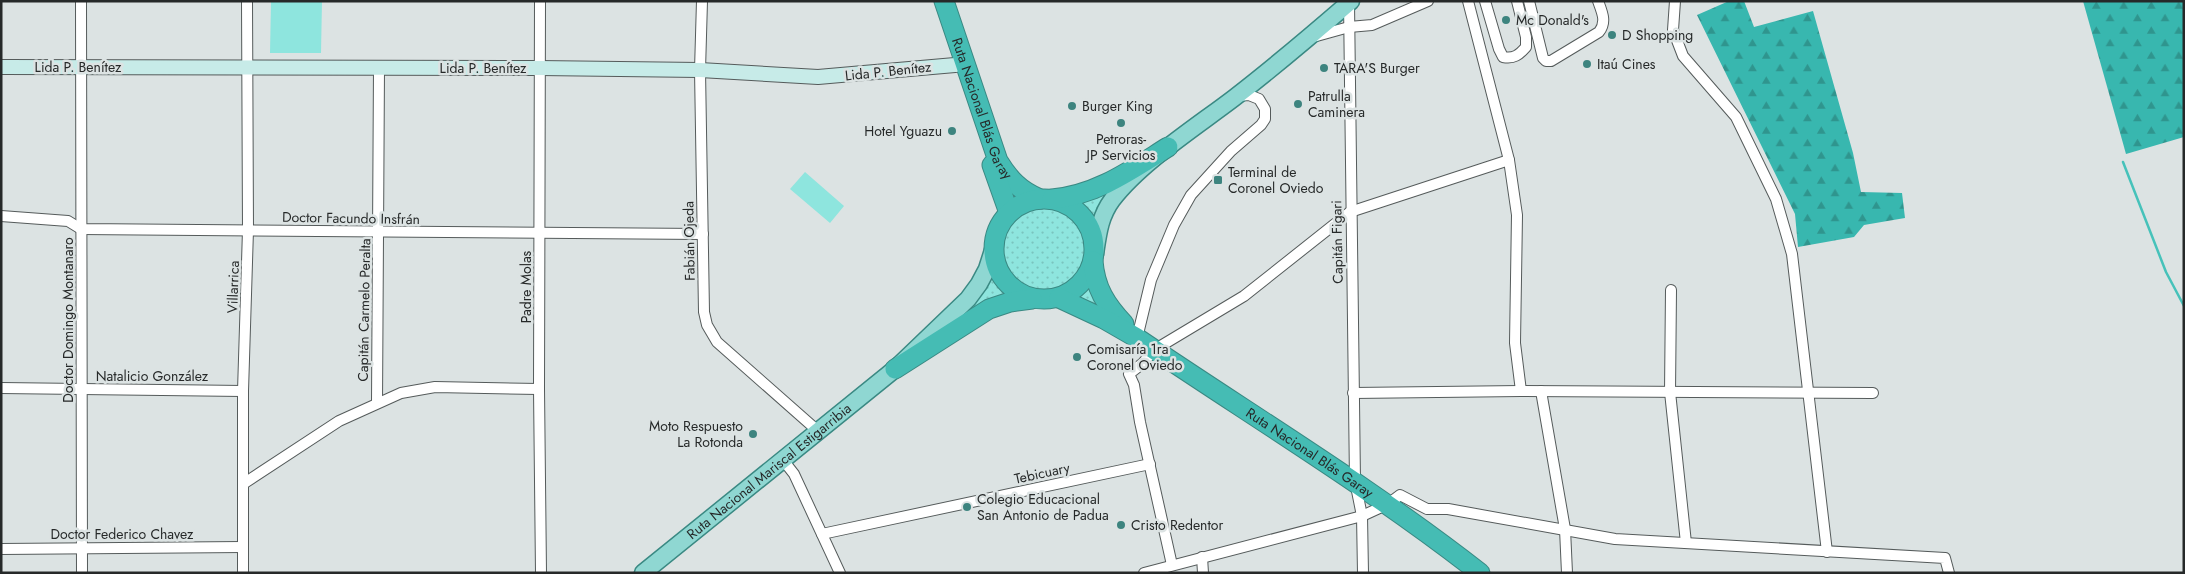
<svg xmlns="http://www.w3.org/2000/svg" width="2185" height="574" font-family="Jost,sans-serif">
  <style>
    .green { fill: url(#green-dots) }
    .forest { fill: url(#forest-firs) }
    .pitch { fill: #8ee5de }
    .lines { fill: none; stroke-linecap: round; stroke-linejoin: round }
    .stream { stroke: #46c2ba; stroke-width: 2.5 }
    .street-casing { stroke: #555b5b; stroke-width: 12 }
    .secondary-casing { stroke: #555b5b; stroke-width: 16 }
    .primary-casing { stroke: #3a8983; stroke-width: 19 }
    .highway-casing { stroke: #3a8983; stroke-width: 21 }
    .street { stroke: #fff; stroke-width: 10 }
    .secondary { stroke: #c7ebe8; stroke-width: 14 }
    .primary { stroke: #8fd7d2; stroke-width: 16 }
    .highway { stroke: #45bcb4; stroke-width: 19 }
    .poi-dot { fill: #3d847f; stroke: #dce3e3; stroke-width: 2 }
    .labels { text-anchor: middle; stroke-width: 5; stroke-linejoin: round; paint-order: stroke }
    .poi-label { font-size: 14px; fill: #262929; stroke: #dce3e3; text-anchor: start }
    .street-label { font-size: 14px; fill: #262929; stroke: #dce3e3 }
  </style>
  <defs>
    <pattern id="green-dots" width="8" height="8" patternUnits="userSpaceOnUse" patternTransform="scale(1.25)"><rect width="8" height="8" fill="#8ee5de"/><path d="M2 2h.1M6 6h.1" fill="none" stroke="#7ac4be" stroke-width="1.8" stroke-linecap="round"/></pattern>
    <pattern id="forest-firs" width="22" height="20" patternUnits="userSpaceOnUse" patternTransform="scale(1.25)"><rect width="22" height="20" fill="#38b7af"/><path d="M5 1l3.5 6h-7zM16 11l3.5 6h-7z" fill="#2f958e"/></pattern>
  </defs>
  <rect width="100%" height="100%" fill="#dce3e3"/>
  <g class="green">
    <polygon points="1123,180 1094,224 1087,211 1074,202"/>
    <circle cx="1045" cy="249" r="44"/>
    <polygon points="992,268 997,281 1011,293 940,334"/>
    <polygon points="1091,282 1107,315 1074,298 1085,291"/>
  </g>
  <g class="forest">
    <polygon points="1729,1 1744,1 1754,27 1813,11 1853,153 1861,192 1902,193 1905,218 1864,225 1854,237 1798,247 1795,214 1697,15"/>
    <polygon points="2083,1 2184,1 2184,137 2126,154"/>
  </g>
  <g class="pitch">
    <polygon points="271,1 322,1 321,53 270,53"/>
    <polygon points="805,172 844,206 830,223 790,189"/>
  </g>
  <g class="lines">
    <polyline class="stream" points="2123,162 2166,272 2184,306"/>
    <defs>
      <g id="street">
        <polyline points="81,1 82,573"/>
        <polyline points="540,1 539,389 541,573"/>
        <polyline points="702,1 700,70 704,312 707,325 717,342 819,432"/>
        <polyline points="1468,1 1509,160 1517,215 1515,343 1521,391"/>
        <path d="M1485 1 1499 49 1503 57C1514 59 1519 55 1526 47V37L1517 1"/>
        <path d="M1529 1 1543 58 1546 61H1551L1599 32C1607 22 1602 12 1598 1"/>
        <polyline points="1675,1 1673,30 1683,56 1736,117 1776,199 1792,254 1827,552"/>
        <polyline points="1349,3 1355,481 1362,516 1363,573"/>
        <polyline points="1313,37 1349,27 1372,25 1428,1"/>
        <polyline points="1,216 68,221 81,229 703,234"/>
        <polyline points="1671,290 1670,392 1686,543"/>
        <polyline points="1137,338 1151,280 1174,225 1191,195 1231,151 1261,125 1265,119 1265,109 1259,99 1249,95 1237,96"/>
        <polyline points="1,388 243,391"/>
        <polyline points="1541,391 1565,529 1567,573"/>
        <polyline points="1353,393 1521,391 1873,393"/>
        <polyline points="377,403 379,68"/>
        <polyline points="783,460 794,474 840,573"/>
        <polyline points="243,484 339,421 401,393 435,387 539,389"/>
        <polyline points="822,534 1150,464"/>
        <polyline points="1,549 243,547"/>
        <polyline points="1202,557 1203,573"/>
        <polyline points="1172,565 1140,422 1134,385 1129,374 1143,363 1154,350 1244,296 1350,212 1509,160"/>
        <polyline points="243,573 243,391 248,230 247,1"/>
        <polyline points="1144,573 1362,516 1388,504 1400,495 1427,509 1448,509 1615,539 1945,558 1949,573"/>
      </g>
      <polyline id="secondary" points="1,67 539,68 700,70 818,77 955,65 964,61"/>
      <g id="primary">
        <path d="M1095 254C1098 234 1100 216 1112 200 1140 163 1196 127 1234 98 1274 67 1313 34 1351 1"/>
        <path id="s1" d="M643 573 895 369 968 299 979 284 987 269 994 247"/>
      </g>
      <g id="highway">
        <path id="s2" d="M944 1 998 161C1009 179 1020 191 1040 199"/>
        <polyline points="992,165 1009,213"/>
        <circle cx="1044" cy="249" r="50"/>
        <path d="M1052 199C1097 195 1131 170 1168 147"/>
        <path d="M1093 261C1095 288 1106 305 1124 324"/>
        <path id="s3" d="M1059 298 1104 319 1137 338C1252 416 1370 487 1480 573"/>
        <polyline points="895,369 989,309 1010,302 1032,299"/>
      </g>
    </defs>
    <use href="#street" class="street-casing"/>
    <use href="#secondary" class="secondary-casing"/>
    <use href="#primary" class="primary-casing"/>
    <use href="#highway" class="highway-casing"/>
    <use href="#street" class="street"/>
    <use href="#secondary" class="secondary"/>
    <use href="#primary" class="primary"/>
    <use href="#highway" class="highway"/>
  </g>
  <g class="poi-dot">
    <circle cx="1506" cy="20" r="5"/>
    <circle cx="1612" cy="35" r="5"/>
    <circle cx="1587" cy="64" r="5"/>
    <circle cx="1324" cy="68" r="5"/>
    <circle cx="1298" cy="104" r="5"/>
    <circle cx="1072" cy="106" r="5"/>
    <circle cx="1121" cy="123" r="5"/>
    <circle cx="952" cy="131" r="5"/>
    <rect x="1213" y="175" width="10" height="10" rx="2.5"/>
    <circle cx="1077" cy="357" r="5"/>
    <circle cx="753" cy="434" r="5"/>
    <circle cx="967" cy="507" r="5"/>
    <circle cx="1121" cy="525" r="5"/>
  </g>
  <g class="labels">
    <g class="poi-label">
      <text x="1516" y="25">Mc Donald's</text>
      <text x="1622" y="40">D Shopping</text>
      <text x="1597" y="69">Itaú Cines</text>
      <text x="1334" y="73">TARA'S Burger</text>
      <text x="1308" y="101">Patrulla<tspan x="1308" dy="16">Caminera</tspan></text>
      <text x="1082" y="111">Burger King</text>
      <text x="942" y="136" text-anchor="end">Hotel Yguazu</text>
      <text x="1121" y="144" text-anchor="middle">Petroras-<tspan x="1121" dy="16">JP Servicios</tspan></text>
      <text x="1228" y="177">Terminal de<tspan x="1228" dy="16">Coronel Oviedo</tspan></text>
      <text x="1087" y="354">Comisaría 1ra<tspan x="1087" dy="16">Coronel Oviedo</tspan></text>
      <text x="743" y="431" text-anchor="end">Moto Respuesto<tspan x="743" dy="16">La Rotonda</tspan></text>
      <text x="977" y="504">Colegio Educacional<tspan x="977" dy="16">San Antonio de Padua</tspan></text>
      <text x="1131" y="530">Cristo Redentor</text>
    </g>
    <g class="street-label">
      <text x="78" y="72">Lida P. Benítez</text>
      <text x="483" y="73">Lida P. Benítez</text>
      <text transform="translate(888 71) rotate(-6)" y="5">Lida P. Benítez</text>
      <text dy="5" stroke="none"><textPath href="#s2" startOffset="114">Ruta Nacional Blás Garay</textPath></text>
      <text transform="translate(351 218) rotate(1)" y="5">Doctor Facundo Insfrán</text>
      <text transform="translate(689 241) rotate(-91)" y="5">Fabián Ojeda</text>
      <text transform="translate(1337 242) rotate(-91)" y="5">Capitán Figari</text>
      <text transform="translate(233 287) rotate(-88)" y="5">Villarrica</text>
      <text transform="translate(526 287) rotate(-90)" y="5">Padre Molas</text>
      <text transform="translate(364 310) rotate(-89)" y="5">Capitán Carmelo Peralta</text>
      <text transform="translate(68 320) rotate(-90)" y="5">Doctor Domingo Montanaro</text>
      <text x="152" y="381">Natalicio González</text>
      <text dy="5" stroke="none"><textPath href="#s3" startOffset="295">Ruta Nacional Blás Garay</textPath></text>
      <text dy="5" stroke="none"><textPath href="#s1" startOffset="162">Ruta Nacional Mariscal Estigarribia</textPath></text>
      <text transform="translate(1042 473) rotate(-12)" y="5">Tebicuary</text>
      <text x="122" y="539">Doctor Federico Chavez</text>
    </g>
  </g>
  <rect width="2185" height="574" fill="none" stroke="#262929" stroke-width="5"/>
</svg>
